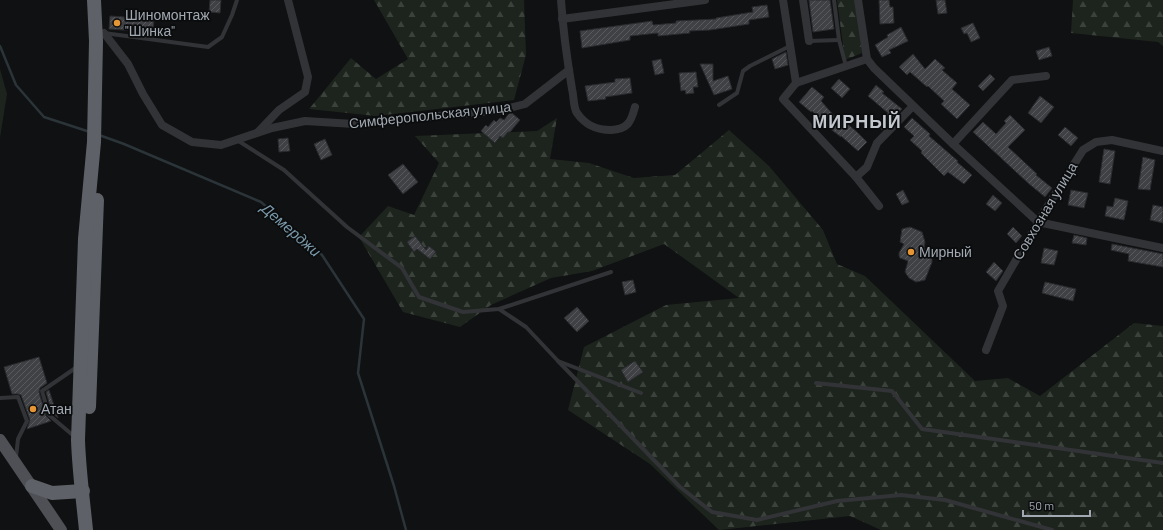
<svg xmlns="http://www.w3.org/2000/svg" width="1163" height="530" font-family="Barlow,sans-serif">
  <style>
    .forest { fill: url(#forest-firs) }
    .garden { fill: #1d241d }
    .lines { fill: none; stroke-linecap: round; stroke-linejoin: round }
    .stream { stroke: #2b3439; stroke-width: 2.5 }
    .building { fill: url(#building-hatch); stroke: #2a2b2e }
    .lane { stroke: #323336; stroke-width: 4 }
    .street { stroke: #323336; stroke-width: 8 }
    .primary { stroke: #4e5055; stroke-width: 12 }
    .highway { stroke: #5e6167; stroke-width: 14 }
    .poi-dot { fill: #e69634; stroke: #0b0c0d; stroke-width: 1.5 }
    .labels { text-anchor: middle; stroke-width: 3.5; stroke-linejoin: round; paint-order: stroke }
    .poi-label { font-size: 14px; fill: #a2a9b2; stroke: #0b0c0d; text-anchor: start }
    .street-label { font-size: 14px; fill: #a2a9b2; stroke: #0b0c0d }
    .water-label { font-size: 15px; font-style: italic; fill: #7b9aab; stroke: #0b0c0d }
    .district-label { font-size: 18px; font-weight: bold; letter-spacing: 1px; fill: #c3c7ce; stroke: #0b0c0d }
  </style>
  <defs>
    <pattern id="forest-firs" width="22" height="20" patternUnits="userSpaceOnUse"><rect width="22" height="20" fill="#1d241d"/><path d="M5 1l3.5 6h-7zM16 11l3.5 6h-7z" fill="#3b413b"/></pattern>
    <pattern id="building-hatch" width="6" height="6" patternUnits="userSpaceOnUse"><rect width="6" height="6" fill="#3f4145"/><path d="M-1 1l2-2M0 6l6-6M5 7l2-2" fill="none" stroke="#585a5d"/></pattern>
  </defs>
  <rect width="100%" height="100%" fill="#101112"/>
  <g class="forest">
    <polygon points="374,0 524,0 526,55 514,100 376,116 309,109 351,58 376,79 408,59"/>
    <polygon points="837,0 856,0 862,53 845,60"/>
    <polygon points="1073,0 1163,0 1163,46 1158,42 1071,33"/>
    <polygon points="557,118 550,159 589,163 634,178 675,175 729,130 769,166 823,230 837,264 865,276 975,381 1008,378 1040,396 1134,323 1163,326 1163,530 881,530 850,516 719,530 650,464 568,410 584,347 666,305 739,298 664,244 592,271 551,278 491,305 460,327 403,312 359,237 388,206 414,215 439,163 415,136 537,131"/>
  </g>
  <polygon class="garden" points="0,69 7,94 0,138"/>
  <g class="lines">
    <g class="stream">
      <polyline points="0,46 16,85 44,117 90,132"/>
      <polyline points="99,135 124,144 261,202 322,255 364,319 358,373 394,486 406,530"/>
    </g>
  </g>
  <g class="building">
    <polygon points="210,0 221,0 220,13 209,12"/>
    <polygon points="809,0 830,0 834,29 813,32"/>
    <polygon points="879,0 889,0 890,7 893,7 894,23 880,24"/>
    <polygon points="936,0 945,0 947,13 938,14"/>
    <polygon points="767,5 769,17 749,20 749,24 710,30 689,31 690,33 658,36 658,33 630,36 630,40 582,48 580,31 652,21 653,25 676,23 676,21 716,19 716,18 753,12 752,7"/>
    <polygon points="110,16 154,19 153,32 109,29"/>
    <polygon points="973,23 980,38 971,42 967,33 964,34 961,28"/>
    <polygon points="901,27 908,41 889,50 891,53 882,57 875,45 888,37 887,35"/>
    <polygon points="1049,47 1052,56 1039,60 1036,51"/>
    <polygon points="786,52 788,65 775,69 772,59"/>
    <polygon points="913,54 925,69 935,59 945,68 942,70 957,83 952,89 970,105 957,119 941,104 944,101 928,86 927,87 910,72 907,75 899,67"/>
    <polygon points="661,59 664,73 655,75 652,61"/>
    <polygon points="700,64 713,64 713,81 728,76 732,89 714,95"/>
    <polygon points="696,72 698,87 693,87 694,93 686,94 685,90 681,91 679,73"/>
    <polygon points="990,74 995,79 983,91 978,86"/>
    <polygon points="630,78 632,93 605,97 606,99 588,101 585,86 615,82 615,79"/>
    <polygon points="839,79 850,89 842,98 831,88"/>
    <polygon points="876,85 884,92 882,93 902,109 882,130 876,124 888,113 868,96"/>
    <polygon points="812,87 824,97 821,101 837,119 839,117 857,132 867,142 858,151 841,136 841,137 824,124 812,111 811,112 799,102"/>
    <polygon points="1040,96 1054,107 1041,123 1028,113"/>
    <polygon points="512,113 520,120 510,132 508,132 503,138 500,136 495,143 481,131 486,125 488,127 494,120 496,122 500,118 504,120 509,114"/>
    <polygon points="1010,115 1025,130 1008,147 1037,174 1036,175 1052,188 1045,197 1028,183 973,132 983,122 996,134 1006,123 1004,121"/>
    <polygon points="912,118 930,134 929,136 958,161 957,162 972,175 964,184 948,172 944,176 921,153 922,151 910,140 914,136 904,127"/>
    <polygon points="1065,127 1078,138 1071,146 1058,135"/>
    <polygon points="288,138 290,151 279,152 278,139"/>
    <polygon points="325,139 332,155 321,160 314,144"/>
    <polygon points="1104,149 1115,151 1110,184 1099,182"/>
    <polygon points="1143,157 1155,160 1150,190 1138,189"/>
    <polygon points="403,164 418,182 403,194 388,175"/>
    <polygon points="903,190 909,202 902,205 896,194"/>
    <polygon points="1071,190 1088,193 1084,208 1068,205"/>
    <polygon points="993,195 1002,203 995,211 986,204"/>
    <polygon points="1115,198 1128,201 1124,220 1105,216 1107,206 1113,207"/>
    <polygon points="1153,205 1163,207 1163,223 1150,220"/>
    <polygon points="910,227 922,232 925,242 924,248 932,253 932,262 925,280 916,282 909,278 905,272 908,261 900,258 899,256 899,253 904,244 900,242 902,229"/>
    <polygon points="1013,227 1022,236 1016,243 1007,234"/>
    <polygon points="1074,235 1087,238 1086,245 1072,243"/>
    <polygon points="415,236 426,250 429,246 436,252 430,259 417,249 414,252 407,242"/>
    <polygon points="1112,244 1163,254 1163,267 1128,261 1129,254 1111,250"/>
    <polygon points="1044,248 1058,251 1054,265 1041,263"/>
    <polygon points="994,262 1003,271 996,281 986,272"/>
    <polygon points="633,280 636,292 625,295 622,282"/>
    <polygon points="1045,282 1076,289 1073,301 1042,293"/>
    <polygon points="577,307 589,321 577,332 564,318"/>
    <polygon points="39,357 47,383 40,388 39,392 46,416 51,421 27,429 30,420 21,395 18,394 12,394 4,367"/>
    <polygon points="635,361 643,372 628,382 621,370"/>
    <polygon points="49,390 58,418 52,413 46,392"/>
  </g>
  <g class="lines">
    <g class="lane">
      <polyline points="834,0 839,40 846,66"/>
      <polyline points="104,33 208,47 222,37 232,15 237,0"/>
      <polyline points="809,41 839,40"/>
      <polyline points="719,105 737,93 743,71 750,66 790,46"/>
      <polyline points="237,140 284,170 347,227 402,268 419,297 463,312 499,309 611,272"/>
      <polyline points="499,309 526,327 558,361 641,393"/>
      <polyline points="558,361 680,487 712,512 757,520 837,501 901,495 945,500 1052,530"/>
      <polyline points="816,383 892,391 922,429 1163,463"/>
      <polyline points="0,398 18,397 27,421 18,439 16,457"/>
      <polyline points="75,437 49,415 42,391 77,367"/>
    </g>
    <g class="street">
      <path d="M561 0C563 30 567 59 572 89 574 96 573 107 577 113 586 126 597 130 611 130 628 129 631 122 635 107"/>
      <polyline points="783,0 796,83 867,59"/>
      <polyline points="803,0 809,41"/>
      <polyline points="858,0 867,59 874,68 953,144 1038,222 1163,248"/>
      <polyline points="562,19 705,0"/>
      <polyline points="104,33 128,64 143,94 162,125 192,142 221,145 272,128 305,121 354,124 502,110 525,104 569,70"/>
      <polyline points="796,83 783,99 856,177 879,206"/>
      <polyline points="258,132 279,110 305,92 308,77 288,0"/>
      <polyline points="953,144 1012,80 1046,76"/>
      <polyline points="856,177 867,167 877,143 913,106"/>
      <polyline points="986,350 1003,306 998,291 1044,212 1083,150 1096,142 1112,140 1163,151"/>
    </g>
    <polyline class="primary" points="0,440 61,530"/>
    <g class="highway">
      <polyline points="89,407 97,200"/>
      <polyline points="32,486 52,493 83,491"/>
      <path d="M86 530C83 500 79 470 78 440L85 239 94 142 96 41 94 0"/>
    </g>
  </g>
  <g class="poi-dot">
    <circle cx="117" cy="23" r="4"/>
    <circle cx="911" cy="252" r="4"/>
    <circle cx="33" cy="409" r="4"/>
  </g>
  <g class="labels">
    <g class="poi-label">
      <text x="125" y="20">Шиномонтаж<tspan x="125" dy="16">"Шинка"</tspan></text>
      <text x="919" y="257">Мирный</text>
      <text x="41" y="414">Атан</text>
    </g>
    <g class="street-label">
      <text transform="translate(430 115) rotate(-6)" y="5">Симферопольская улица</text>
      <text transform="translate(1045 211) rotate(-59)" y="5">Совхозная улица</text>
    </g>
    <g class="water-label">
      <text transform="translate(291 230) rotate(41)" y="5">Демерджи</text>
    </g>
    <g class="district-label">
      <text x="857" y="128">МИРНЫЙ</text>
    </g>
  </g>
  <path d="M1023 510v6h67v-6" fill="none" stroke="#a2a9b2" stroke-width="2"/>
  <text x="1029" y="510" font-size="12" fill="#a2a9b2" stroke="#0b0c0d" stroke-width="3" paint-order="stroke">50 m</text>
</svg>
